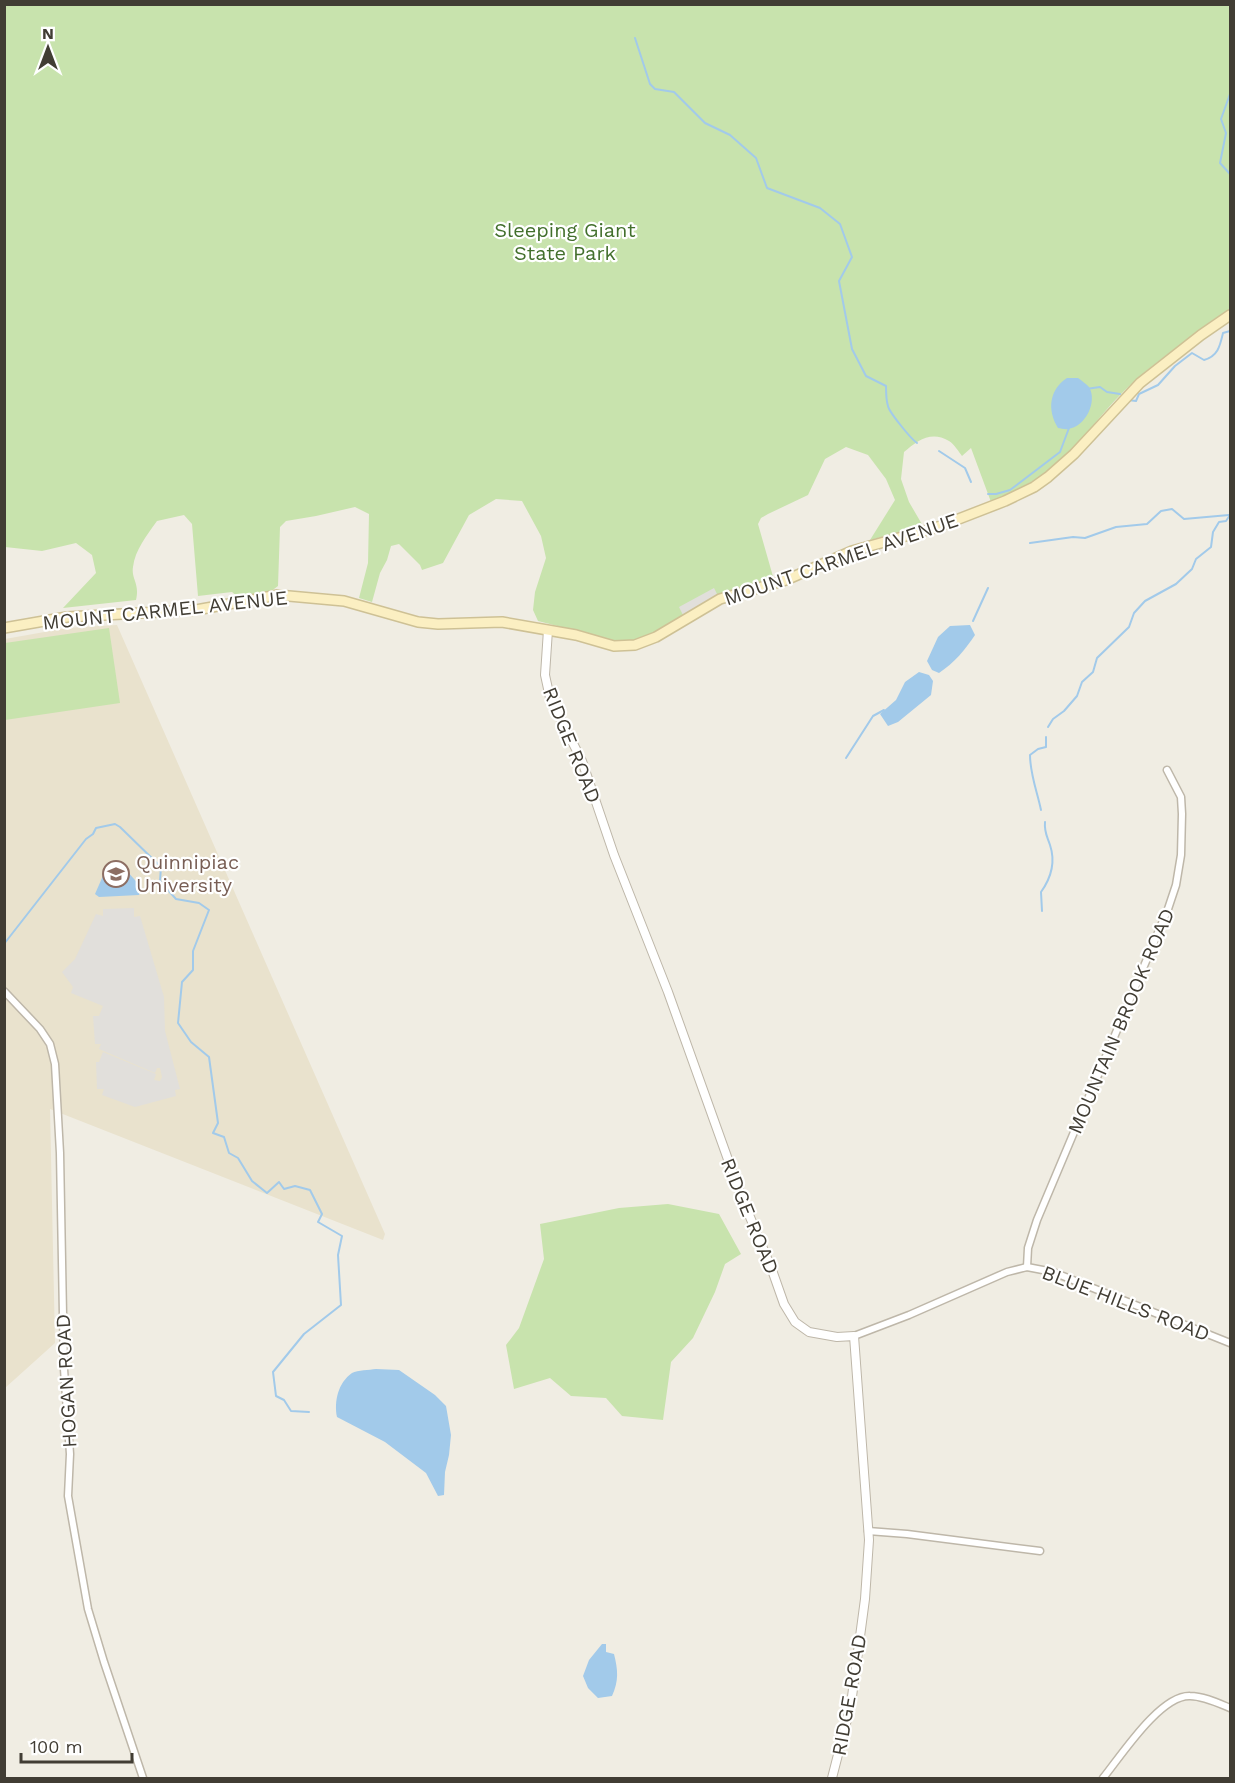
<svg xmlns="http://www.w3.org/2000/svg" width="1235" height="1783" font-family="'Work Sans',sans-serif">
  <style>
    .education { fill: #e9e2cd }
    .green { fill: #c8e3ad }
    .parking { fill: #e1dfdb }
    .water { fill: #a2caea }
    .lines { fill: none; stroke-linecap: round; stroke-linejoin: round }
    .stream { stroke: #a2caea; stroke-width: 2 }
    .minor-casing { stroke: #beb7a9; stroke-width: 9 }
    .tertiary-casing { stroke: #beb7a9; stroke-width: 10 }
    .secondary-casing { stroke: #cec195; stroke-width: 12 }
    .minor { stroke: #fff; stroke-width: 6 }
    .tertiary { stroke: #fff; stroke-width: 8 }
    .secondary { stroke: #fbefc2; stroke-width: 9 }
    .labels { text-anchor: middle; stroke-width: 4.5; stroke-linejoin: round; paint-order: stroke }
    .park-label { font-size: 20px; fill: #426f2c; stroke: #fff }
    .street-label { font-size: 20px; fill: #413d34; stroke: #fff }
    .education-label { font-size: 20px; fill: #785e54; stroke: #fff; text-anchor: start }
  </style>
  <rect width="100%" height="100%" fill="#f0ede3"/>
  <polygon class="education" points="117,625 385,1234 383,1240 50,1109 55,1343 5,1388 5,639 67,628"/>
  <g class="green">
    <path d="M5 5H1230V309L1223 316 1214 319C1184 343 1151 364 1124 391 1101 414 1082 441 1058 463 1039 480 1014 491 991 502L971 448 962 456C959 452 954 444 949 441 931 430 917 441 904 452L901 479 909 502 923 526 870 540 895 500 886 479 868 455 846 447 825 459 808 495 768 514 761 518 758 524 774 580C755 585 733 587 716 596 683 612 654 644 616 641L538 621 533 610 535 592 546 558 541 536 522 501 496 499 469 515 443 563 422 570 420 565 399 544 391 546 387 560 380 573 372 602 359 598 368 563 369 514 355 507 316 516 286 521 280 527 278 586 270 592 238 597 232 592 198 596 192 524 184 515 157 521C147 535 135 550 133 567 131 579 140 583 136 600L63 608 96 573 92 555 76 543 42 551 5 547Z"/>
    <polygon points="109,628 120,703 5,720 5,643"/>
    <polygon points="668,1204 719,1214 741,1254 725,1264 715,1292 693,1338 671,1362 663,1420 622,1416 606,1398 571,1396 550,1378 514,1389 506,1345 519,1328 544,1259 540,1224 619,1208"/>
  </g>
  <g class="parking">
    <polygon points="714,588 718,596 683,615 679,607"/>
    <polygon points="134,908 134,917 140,916 164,997 165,1031 180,1089 175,1090 176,1096 135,1107 102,1095 104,1089 97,1089 96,1062 99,1062 103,1052 156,1074 154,1080 160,1081 162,1077 160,1068 157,1068 155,1073 99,1049 101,1044 95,1044 93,1016 99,1016 103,1006 71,993 73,987 62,972 75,959 96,914 103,916 103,909"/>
  </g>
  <g class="water">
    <path d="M1067 378H1078C1081 380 1086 384 1089 387 1098 402 1085 427 1068 429 1065 430 1061 428 1058 428 1047 410 1049 390 1067 378Z"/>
    <path d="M970 625 975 635C965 650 954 663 939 673L932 670 927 661 938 637 950 626Z"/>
    <polygon points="919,672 929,675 933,681 931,695 898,722 888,726 880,714 896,700 905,682"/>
    <polygon points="109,862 119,862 142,888 139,895 99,897 95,894"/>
    <path d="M376 1369 399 1370 435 1395 446 1406 451 1435 449 1455 445 1472 444 1495 438 1496 426 1473 385 1442 337 1417C334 1401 338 1383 352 1373 358 1370 369 1370 376 1369Z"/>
    <path d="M602 1644H606V1652L614 1654C618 1670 619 1681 612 1696L598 1698 588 1688 583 1676 589 1660Z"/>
  </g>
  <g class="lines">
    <g class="stream">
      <path d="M635 38 650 84 655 89 674 92 705 123 730 135 756 158 767 188 820 208 840 224 852 257 839 281 852 349 866 376 886 386C886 392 886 400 888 406 889 412 911 439 917 443"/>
      <polyline points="1230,94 1221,119 1226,133 1220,163 1230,174"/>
      <polyline points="1086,389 1100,387 1107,392 1120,394"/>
      <path d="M1128 400 1136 401 1139 394 1158 385 1175 366 1192 353 1204 360C1218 356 1220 346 1223 333L1230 331"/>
      <polyline points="939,451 965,468 971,482"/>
      <polyline points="988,494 996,494 1010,490 1060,452 1069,428"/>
      <polyline points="1030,543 1073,537 1085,538 1116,527 1147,524 1161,511 1172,509 1184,519 1229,515"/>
      <polyline points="973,621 988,588"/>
      <polyline points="1048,727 1053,719 1064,711 1077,696 1082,682 1093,672 1097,658 1129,627 1134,613 1145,601 1176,584 1192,569 1196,559 1211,547 1213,532 1219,522 1226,521 1230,515"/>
      <polyline points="846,758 873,716 884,710"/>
      <path d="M1041 810C1037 791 1030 774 1030 755L1038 749 1046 747V737"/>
      <path d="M1042 911 1041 892C1051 878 1056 863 1050 845 1047 836 1044 832 1045 822"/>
      <polyline points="4,944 86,839 93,834 96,828 115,824 120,827 161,867 160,881 176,899 199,903 209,910 193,951 193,970 182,982 178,1023 191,1042 209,1057 218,1123 213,1133 224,1137 229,1153 238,1158 252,1181 267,1193 279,1182 284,1189 295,1186 310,1190 322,1214 318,1222 342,1236 338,1255 341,1305 304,1334 273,1372 276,1396 284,1400 291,1411 309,1412"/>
    </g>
    <defs>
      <g id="minor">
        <polyline points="4,991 40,1029 50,1044 55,1064 60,1153 64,1369 70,1454 68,1496 88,1609 104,1662 143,1778"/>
        <polyline points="1027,1267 1028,1248 1037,1220 1168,909 1176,885 1181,855 1182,814 1181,797 1167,770"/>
        <polyline points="854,1336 909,1315 1007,1272 1027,1267 1053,1272 1230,1343"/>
        <polyline points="868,1531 907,1534 1040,1551"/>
        <path d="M1103 1778C1121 1756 1160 1695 1190 1696 1203 1696 1218 1703 1230 1708"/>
      </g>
      <polyline id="tertiary" points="548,630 545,675 550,698 582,761 614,855 668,992 740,1193 772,1270 784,1304 795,1322 809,1332 837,1337 854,1336 869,1540 865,1599 851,1704 832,1778"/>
      <polyline id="secondary" points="4,628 67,617 196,610 278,595 344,601 418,622 438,624 502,622 576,635 614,646 635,645 656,637 720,599 786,580 852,551 938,527 1005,501 1034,487 1048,477 1074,454 1140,383 1201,335 1230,315"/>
    </defs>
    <use href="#minor" class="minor-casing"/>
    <use href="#tertiary" class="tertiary-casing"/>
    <use href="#secondary" class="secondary-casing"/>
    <use href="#minor" class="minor"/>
    <use href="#tertiary" class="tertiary"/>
    <use href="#secondary" class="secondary"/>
  </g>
  <defs>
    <symbol id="university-ring" viewBox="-11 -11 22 22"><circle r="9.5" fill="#fff" stroke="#8d6e63" stroke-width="1.5"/><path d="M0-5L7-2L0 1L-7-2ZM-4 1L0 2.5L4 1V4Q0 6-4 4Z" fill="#8d6e63"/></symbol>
  </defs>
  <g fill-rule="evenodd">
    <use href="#university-ring" x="101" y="859" width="30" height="30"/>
  </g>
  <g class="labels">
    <g class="park-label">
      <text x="565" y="237">Sleeping Giant<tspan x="565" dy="23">State Park</tspan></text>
    </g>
    <g class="street-label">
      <text transform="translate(841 559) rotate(-19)" y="7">MOUNT CARMEL AVENUE</text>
      <text transform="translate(165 610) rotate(-6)" y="7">MOUNT CARMEL AVENUE</text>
      <text transform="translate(572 745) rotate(68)" y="7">RIDGE ROAD</text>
      <text transform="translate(1121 1021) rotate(-67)" y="7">MOUNTAIN BROOK ROAD</text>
      <text transform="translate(750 1216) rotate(68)" y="7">RIDGE ROAD</text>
      <text transform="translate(1126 1303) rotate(21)" y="7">BLUE HILLS ROAD</text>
      <text transform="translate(66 1381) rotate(-93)" y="7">HOGAN ROAD</text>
      <text transform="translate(849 1695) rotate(-80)" y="7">RIDGE ROAD</text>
    </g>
    <g class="education-label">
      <text x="136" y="869">Quinnipiac<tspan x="136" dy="23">University</tspan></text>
    </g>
  </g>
  <rect width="1235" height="1783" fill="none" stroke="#413d34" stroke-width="12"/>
  <g transform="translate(48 48)" stroke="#ffffff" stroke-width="4.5" paint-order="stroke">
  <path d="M0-4.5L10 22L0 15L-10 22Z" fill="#413d34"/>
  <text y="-9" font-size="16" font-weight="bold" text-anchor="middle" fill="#413d34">N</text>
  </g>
  <path d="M21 1753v9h111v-9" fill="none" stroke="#413d34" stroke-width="3"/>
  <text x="30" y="1753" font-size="18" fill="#413d34" stroke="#ffffff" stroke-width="4.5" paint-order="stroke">100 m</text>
</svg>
